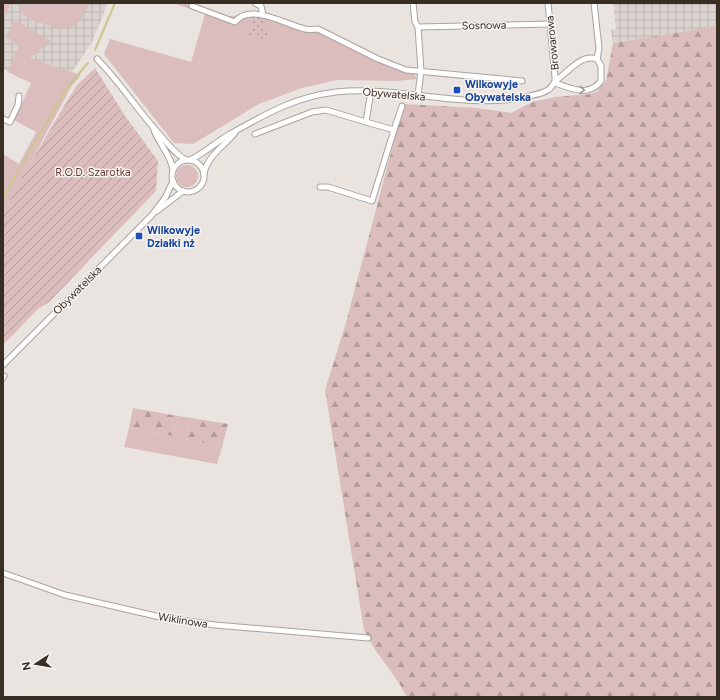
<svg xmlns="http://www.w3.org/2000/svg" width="720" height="700" font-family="Figtree,sans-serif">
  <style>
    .industrial { fill: url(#industrial-grid) }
    .grass { fill: #dabdbc }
    .forest { fill: url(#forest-firs) }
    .park { fill: url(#park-dots) }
    .garden { fill: url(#garden-furrows) }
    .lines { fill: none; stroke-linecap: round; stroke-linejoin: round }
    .stream { stroke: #cbc78e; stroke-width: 2 }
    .minor-casing { stroke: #aaa29d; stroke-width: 7 }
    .minor { stroke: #fff; stroke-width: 5 }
    .oneway { stroke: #9c9691 }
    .transit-dot { fill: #1a4fb4; stroke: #f7f3f1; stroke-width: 1.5 }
    .labels { text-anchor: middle; stroke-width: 3; stroke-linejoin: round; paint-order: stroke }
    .street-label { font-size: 11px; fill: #392e23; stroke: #f7f3f1 }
    .transit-label { font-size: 11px; font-weight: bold; fill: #164399; stroke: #f7f3f1; text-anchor: start }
    .park-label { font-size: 11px; fill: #6c3b31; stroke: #f7f3f1 }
  </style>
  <defs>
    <pattern id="industrial-grid" width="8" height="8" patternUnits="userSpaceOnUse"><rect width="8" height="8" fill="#dad3cf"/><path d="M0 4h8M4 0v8" fill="none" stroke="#bcb5b1"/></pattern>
    <pattern id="forest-firs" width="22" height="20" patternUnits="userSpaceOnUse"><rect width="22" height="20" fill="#dabdbc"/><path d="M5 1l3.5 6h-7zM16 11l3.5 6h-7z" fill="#b29a98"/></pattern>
    <pattern id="park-dots" width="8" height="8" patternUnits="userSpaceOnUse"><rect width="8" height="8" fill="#dabdbc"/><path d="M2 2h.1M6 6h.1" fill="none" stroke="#b29a98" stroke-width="1.8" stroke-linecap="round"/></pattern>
    <pattern id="garden-furrows" width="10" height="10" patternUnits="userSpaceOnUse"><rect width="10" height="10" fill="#dabdbc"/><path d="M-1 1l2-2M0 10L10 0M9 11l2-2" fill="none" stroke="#b29a98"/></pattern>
  </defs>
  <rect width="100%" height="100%" fill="#eae4e1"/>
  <g class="industrial">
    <polygon points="3,3 108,3 92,42 72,72 30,58 22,79 3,69"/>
    <polygon points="613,3 717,3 717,26 613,43 611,30 616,29"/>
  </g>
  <g class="grass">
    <polygon points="3,3 9,3 10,7 3,16"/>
    <polygon points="79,3 88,3 88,7 76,25 60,29 38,22 23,15 19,5 79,4"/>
    <polygon points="173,3 193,3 229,16 254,15 315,31 377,62 414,74 417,79 396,81 337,80 302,88 259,104 193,144 174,143 104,54 110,39 191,62 205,14"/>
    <polygon points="13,22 18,22 51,41 30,58 81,75 71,87 3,214 3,154 19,164 36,132 14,120 31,83 8,72 19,45 6,37"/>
    <circle cx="187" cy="176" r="11"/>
    <polygon points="178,416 191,418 185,439 222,447 217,464 124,447 129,428 173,436"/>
  </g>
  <g class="forest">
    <path d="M717 26V697H407C395 673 375 654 364 630L325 390 345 326 404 104 477 108 511 113 532 102 555 97 590 94 596 92 606 81 613 43Z"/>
    <polygon points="133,408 178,416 173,436 129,428"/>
    <polygon points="191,418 228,424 222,447 185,439"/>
  </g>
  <polygon class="park" points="253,16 266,20 265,26 267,27 266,32 268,32 266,39 249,36"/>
  <polygon class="garden" points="95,68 125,116 158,161 156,191 49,302 38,309 3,345 3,214 25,172 70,96 77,85"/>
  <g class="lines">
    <g class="stream">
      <polyline points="95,50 115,3"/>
      <polyline points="21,166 68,86 88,63"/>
      <polyline points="3,198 18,171"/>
    </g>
    <defs>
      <g id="minor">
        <polyline points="255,3 261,6 263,15"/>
        <polyline points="413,3 415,22 418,27 550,24"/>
        <polyline points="548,3 555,77 555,83"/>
        <polyline points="594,3 599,48 597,59"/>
        <path d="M192 6 235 22C249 2 287 25 305 29 309 30 314 29 318 29L378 59 406 70 522 81"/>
        <polyline points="418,27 421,71 418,95"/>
        <path d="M97 59C120 82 138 111 160 135 168 144 175 154 186 160"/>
        <polyline points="3,119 10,122 18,105 19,96"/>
        <path d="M154 130C159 144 171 155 173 170"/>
        <polyline points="394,130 402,106"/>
        <polyline points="255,134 312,112 326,110 366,122 371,91"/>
        <path d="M190 160C205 153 216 142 230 134 266 114 294 97 336 92 399 85 462 110 525 97 533 95 542 94 548 90 551 88 552 86 554 83 557 79 562 76 565 73 575 65 583 55 597 59L601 66V81C588 98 571 88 555 83"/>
        <circle cx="188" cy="176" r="16"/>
        <path d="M204 174C207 156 224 146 235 133"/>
        <polyline points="320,187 328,187 372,201 394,130 366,122"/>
        <polyline points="157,211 183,191"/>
        <polyline points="3,365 152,215 165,198 173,181"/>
        <polyline points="3,378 4,376"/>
        <polyline points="3,573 65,595 160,617 215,625 368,638"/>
      </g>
    </defs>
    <use href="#minor" class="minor-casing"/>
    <use href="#minor" class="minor"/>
  </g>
  <defs><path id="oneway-chevron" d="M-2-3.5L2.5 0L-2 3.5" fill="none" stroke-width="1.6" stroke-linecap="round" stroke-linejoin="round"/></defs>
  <use class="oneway" href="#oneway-chevron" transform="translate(582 90) rotate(3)"/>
  <g class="transit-dot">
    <rect x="453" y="86" width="8" height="8" rx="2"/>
    <rect x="135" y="232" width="8" height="8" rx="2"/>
  </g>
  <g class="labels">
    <g class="street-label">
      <text transform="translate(484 25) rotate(-1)" y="4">Sosnowa</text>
      <text transform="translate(552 43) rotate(-96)" y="4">Browarowa</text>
      <text transform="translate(394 94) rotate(5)" y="4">Obywatelska</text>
      <text transform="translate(77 290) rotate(-45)" y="4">Obywatelska</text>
      <text transform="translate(183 620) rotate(9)" y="4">Wiklinowa</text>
    </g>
    <g class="transit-label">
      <text x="465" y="88">Wilkowyje<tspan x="465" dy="13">Obywatelska</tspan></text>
      <text x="147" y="234">Wilkowyje<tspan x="147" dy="13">Działki nż</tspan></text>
    </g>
    <g class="park-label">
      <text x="93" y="176">R.O.D. Szarotka</text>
    </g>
  </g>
  <rect width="720" height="700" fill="none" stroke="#392e23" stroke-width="8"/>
  <g transform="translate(36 664) rotate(258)" stroke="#f7f3f1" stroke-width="3" paint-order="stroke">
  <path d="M0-3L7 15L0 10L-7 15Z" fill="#392e23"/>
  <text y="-6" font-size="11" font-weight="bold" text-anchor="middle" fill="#392e23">N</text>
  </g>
</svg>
